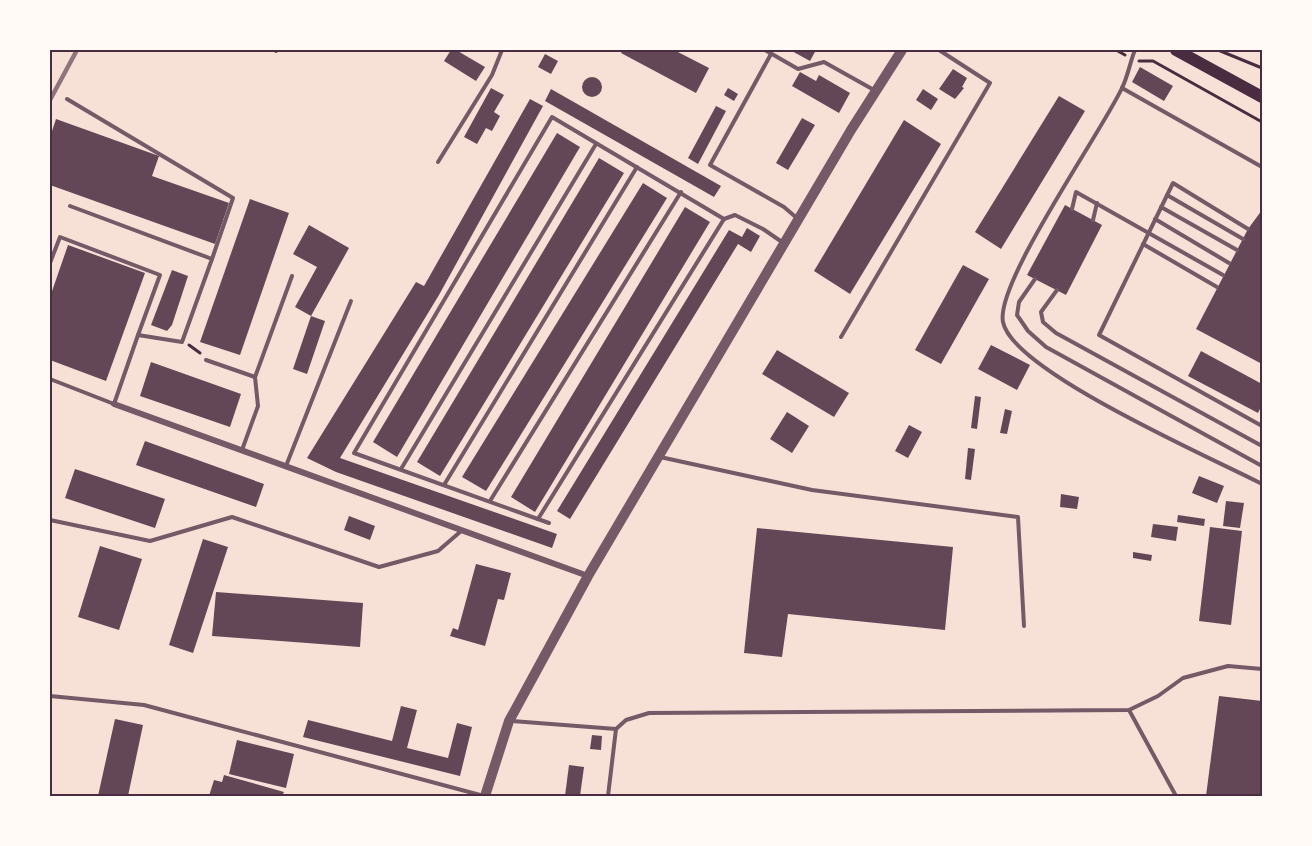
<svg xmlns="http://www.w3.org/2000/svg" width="1312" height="846" font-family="'Source Serif 4',serif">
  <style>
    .building { fill: #644757 }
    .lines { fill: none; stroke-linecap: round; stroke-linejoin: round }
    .path { stroke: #4a2c40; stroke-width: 3 }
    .service { stroke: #755966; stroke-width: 4 }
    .minor { stroke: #755966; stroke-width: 6 }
    .tertiary { stroke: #755966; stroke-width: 10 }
    .primary { stroke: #4a2c40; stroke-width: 12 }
    .rail { stroke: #8f747c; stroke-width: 4.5 }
    .neatline { fill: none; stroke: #4a2c40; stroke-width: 2 }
  </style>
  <rect width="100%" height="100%" fill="#f7e1d7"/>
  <g class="building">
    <polygon points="451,50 456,50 485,67 476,81 444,61"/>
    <polygon points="623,50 674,50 709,68 696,93 621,53"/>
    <polygon points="790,50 816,50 810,61"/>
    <polygon points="545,54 558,61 551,74 538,67"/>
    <polygon points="1140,67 1173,86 1164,101 1132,82"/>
    <polygon points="953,69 967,78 962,87 964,88 955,99 939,89"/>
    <polygon points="800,72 816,81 819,75 850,93 839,113 792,86"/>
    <circle cx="592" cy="87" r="10"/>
    <polygon points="491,88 504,95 494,112 500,116 492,131 486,128 477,144 464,137"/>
    <polygon points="728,88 738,94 734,101 724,95"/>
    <polygon points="551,89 721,186 714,197 545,101"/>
    <polygon points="923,89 938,99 931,110 916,100"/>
    <polygon points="1059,96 1085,111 1001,249 975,232"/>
    <polygon points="530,99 543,106 439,295 340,458 557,534 552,548 336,472 307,458 416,282 424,286"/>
    <polygon points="716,106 726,111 698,164 688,158"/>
    <polygon points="802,118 815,125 788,170 776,163"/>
    <polygon points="56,119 159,156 152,176 229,203 215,244 50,185 50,137"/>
    <polygon points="904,120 941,144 850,294 814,271"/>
    <polygon points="557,133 580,147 397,457 373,442"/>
    <polygon points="599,158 624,173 440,476 417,462"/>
    <polygon points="643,183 667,198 486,491 462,477"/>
    <polygon points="250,199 289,213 240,355 200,342"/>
    <polygon points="1065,205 1102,225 1066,295 1027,275"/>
    <polygon points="685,207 710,222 535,512 511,497"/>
    <polygon points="1262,210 1262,364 1196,329 1248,229"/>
    <polygon points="309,225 349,248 311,316 295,307 317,267 293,254"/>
    <polygon points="747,228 760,236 751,252 738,244 570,519 557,511 729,230 742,237"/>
    <polygon points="68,245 145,273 106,381 50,360 50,297"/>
    <polygon points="963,265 989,279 941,364 915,350"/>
    <polygon points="172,270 188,276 172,325 167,331 151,325"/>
    <polygon points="311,316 325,321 307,374 293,369"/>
    <polygon points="991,345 1030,365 1017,390 978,369"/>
    <polygon points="777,350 849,393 834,417 762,374"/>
    <polygon points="1201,351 1262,384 1262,405 1258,413 1188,376"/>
    <polygon points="151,362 241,394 230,427 140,396"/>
    <polygon points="975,396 981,397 977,429 971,428"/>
    <polygon points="1005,409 1012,411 1007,434 1000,433"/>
    <polygon points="787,412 809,426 792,453 770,439"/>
    <polygon points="909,425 922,432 908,458 895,451"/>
    <polygon points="145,441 264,484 256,507 136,465"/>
    <polygon points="968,448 975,449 971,480 965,479"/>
    <polygon points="75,469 165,499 155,528 65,498"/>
    <polygon points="1199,476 1224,486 1217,503 1192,493"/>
    <polygon points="1061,494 1079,497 1077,509 1060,507"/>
    <polygon points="1226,501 1244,503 1240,528 1223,526"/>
    <polygon points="1178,515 1205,519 1204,526 1177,522"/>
    <polygon points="349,516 375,526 370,540 344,530"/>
    <polygon points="1153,524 1178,527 1176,541 1151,537"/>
    <polygon points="1210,527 1242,531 1231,625 1199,621"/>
    <polygon points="757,528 953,547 945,630 788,614 782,657 744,653"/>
    <polygon points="203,539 228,547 193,653 169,645"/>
    <polygon points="100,546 142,559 119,630 78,617"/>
    <polygon points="1133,552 1152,555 1151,561 1133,558"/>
    <polygon points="476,564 511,573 504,600 498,599 485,646 450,636 453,628 458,630"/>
    <polygon points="216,592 363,603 360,647 212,636"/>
    <polygon points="1219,696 1262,701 1262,796 1206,796"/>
    <polygon points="401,706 417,710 407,748 448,758 457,723 472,727 460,776 303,737 308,720 392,741"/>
    <polygon points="115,719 143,725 128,796 98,796"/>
    <polygon points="592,735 602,736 601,750 590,749"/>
    <polygon points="237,740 294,754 286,788 229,774"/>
    <polygon points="569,765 584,767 580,796 565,796"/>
    <polygon points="224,775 284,792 282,796 209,796 214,780 222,782"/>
  </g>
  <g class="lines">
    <g class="path">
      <polyline points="1116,50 1125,55"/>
      <polyline points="1218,50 1262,68"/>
      <polyline points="1139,61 1153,61 1262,122"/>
      <polyline points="189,345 200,353"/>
    </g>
    <g class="service">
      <polyline points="765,50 798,69 824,62 874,90"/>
      <path d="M1135 50C1130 62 1128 76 1122 88 1101 133 995 283 1003 322 1012 371 1214 459 1262 484"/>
      <polyline points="276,51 277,50"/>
      <polyline points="771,54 710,165 784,207 798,219"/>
      <polyline points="1122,88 1262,167"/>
      <polyline points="67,99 233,198 212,259"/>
      <polyline points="438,162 492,75 502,50"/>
      <polyline points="1167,195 1243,239"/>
      <polyline points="1161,207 1237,250"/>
      <polyline points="1072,209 1076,192 1223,275"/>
      <polyline points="1155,219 1229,263"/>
      <polyline points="1093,220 1097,203"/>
      <polyline points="1248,229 1173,183 1099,335 1262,426"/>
      <polyline points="1143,244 1217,287"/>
      <polyline points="50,263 60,237 160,275 138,335"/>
      <polyline points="1035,279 1019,302 1017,315 1028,331 1046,347 1262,466"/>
      <polyline points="1057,290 1041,312 1043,322 1056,333 1262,446"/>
      <polyline points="841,337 990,83 939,50"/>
      <polyline points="206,360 255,377"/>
      <polyline points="50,379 114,404 138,335 182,342 212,259 70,206"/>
      <polyline points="242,450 258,406 255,377 292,276"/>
      <polyline points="660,457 812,490 1018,517 1024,626"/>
      <polyline points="286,466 351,301"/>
      <polyline points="401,469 596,144"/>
      <polyline points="444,485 637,167"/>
      <polyline points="490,501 681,192"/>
      <polyline points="538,519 724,219"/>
      <polyline points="50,520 150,541 232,517 379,567 438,551 460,532"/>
      <polyline points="549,523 354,453 552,117 724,219 735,215 763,229 782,242"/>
      <polyline points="50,696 144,705 484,796"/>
      <polyline points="1129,710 1176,796"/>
      <polyline points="512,721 616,729 626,720 649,713 1129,710 1158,696 1183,678 1228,666 1262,669"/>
      <polyline points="608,796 616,729"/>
    </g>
    <polyline class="minor" points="114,404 588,576"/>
    <polyline class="tertiary" points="485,796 509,721 588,576 851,130 902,50"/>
    <polyline class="primary" points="1176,50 1262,97"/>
    <polyline class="rail" points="50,100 77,50"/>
  </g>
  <rect width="1312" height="846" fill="none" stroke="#fffaf5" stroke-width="102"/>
  <rect x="51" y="51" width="1210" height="744" class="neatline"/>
</svg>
